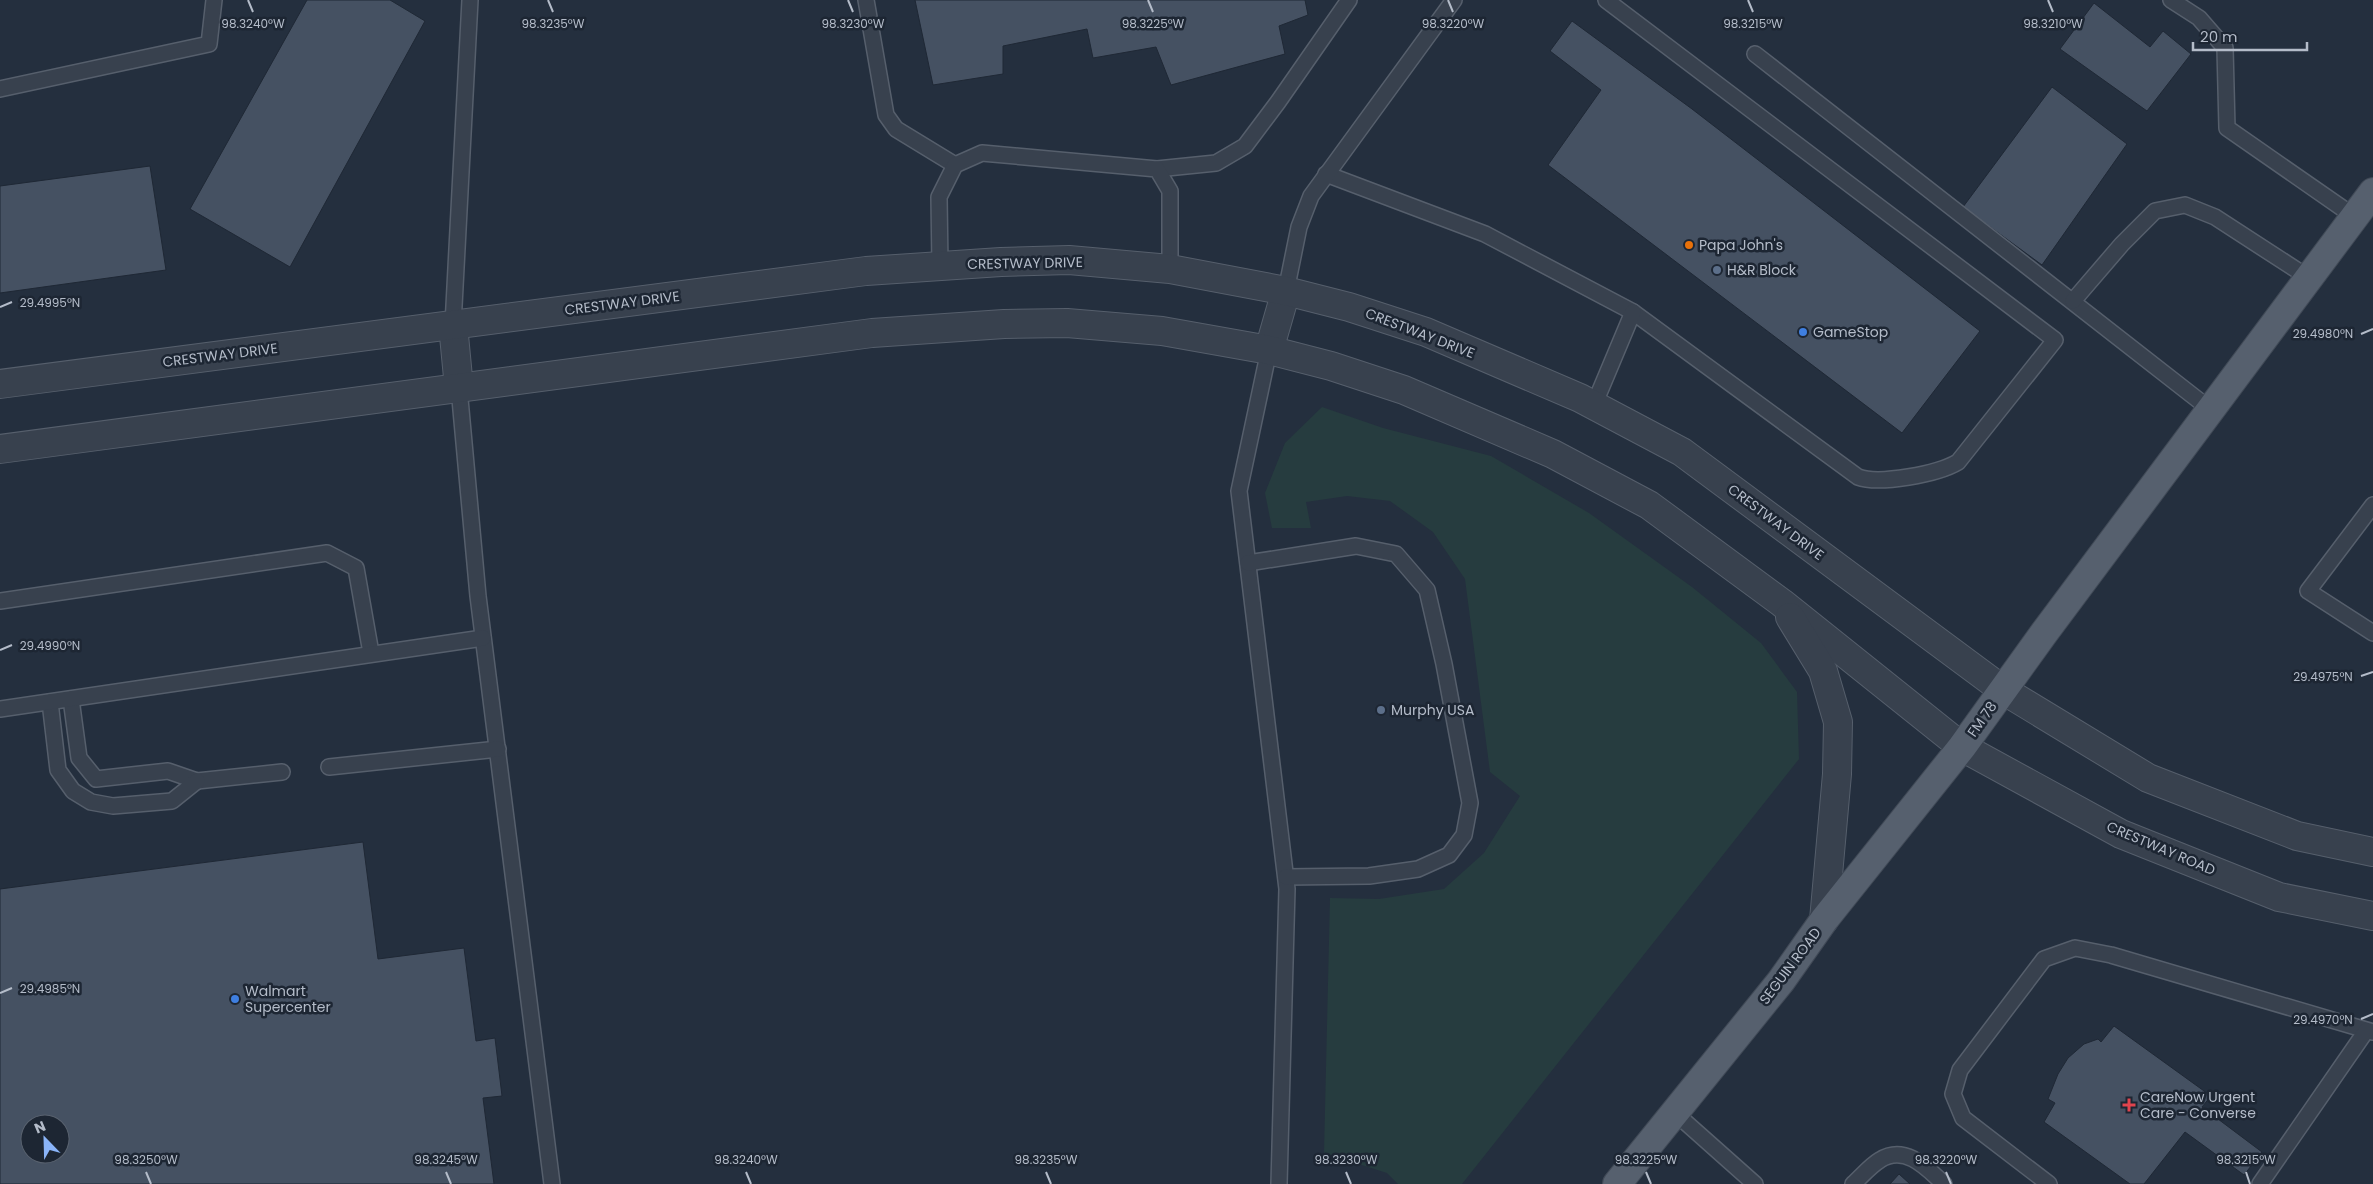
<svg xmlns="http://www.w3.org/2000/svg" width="2373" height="1184" font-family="Poppins,sans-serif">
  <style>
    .green { fill: #263c3f }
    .building { fill: #455162; stroke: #1f2835; fill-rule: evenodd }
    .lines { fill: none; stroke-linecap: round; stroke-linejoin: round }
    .service-casing { stroke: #565f6c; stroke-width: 18 }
    .minor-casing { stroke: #565f6c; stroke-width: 30 }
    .tertiary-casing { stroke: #565f6c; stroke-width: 30 }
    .primary-casing { stroke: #414a57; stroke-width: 30 }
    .service { stroke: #38414e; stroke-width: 15 }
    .minor { stroke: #38414e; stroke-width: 28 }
    .tertiary { stroke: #38414e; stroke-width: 28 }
    .primary { stroke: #56606e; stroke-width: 28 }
    .ticks { fill: none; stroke: #b4bcc9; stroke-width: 2 }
    .food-dot { fill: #e8710a; stroke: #1d2633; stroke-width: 2 }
    .service-dot { fill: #5c6f8a; stroke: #1d2633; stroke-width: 2 }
    .shop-dot { fill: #3f7fe0; stroke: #1d2633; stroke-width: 2 }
    .health-dot { fill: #e0444e; stroke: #1d2633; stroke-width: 2 }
    .labels { text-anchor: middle; stroke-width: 5; stroke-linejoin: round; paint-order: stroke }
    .poi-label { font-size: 14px; fill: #b4bcc9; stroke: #1d2633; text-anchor: start }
    .street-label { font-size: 14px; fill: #b4bcc9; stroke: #1d2633 }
    .ticks-label { font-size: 12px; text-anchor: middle; fill: #b4bcc9; stroke: #1d2633; stroke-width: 5; stroke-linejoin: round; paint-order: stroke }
  </style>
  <rect width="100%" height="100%" fill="#242f3e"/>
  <polygon class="green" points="1322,407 1383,428 1491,456 1589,513 1692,587 1761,643 1797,692 1799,759 1462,1184 1398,1184 1387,1173 1324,1153 1330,898 1379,899 1444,889 1484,853 1520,796 1490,772 1465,579 1433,532 1390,501 1347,496 1306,502 1311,528 1272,528 1265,493 1285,443"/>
  <g class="building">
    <polygon points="307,0 390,0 425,21 290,267 190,209"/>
    <polygon points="915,0 1305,0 1308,15 1279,26 1285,54 1171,85 1156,47 1093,58 1087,29 1003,46 1003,74 933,85"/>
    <polygon points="2094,3 2150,47 2163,31 2191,54 2147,111 2060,49"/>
    <polygon points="1572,21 1692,109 1980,331 1902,433 1548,165 1601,90 1550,51"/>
    <polygon points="2052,87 2127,144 2042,265 1963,207"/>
    <polygon points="150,166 166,270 0,293 0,186"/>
    <path d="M363 842 378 959 464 948 476 1041 495 1038 502 1096 483 1098 494 1184H0V889ZM30 1124H60V1154H30Z"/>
    <polygon points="2114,1026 2211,1096 2202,1107 2262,1152 2244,1175 2185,1132 2144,1184 2130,1184 2044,1122 2055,1103 2048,1099 2058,1074 2068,1058 2084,1044 2098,1039 2101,1042"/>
    <polygon points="1899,1174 1910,1184 1890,1184"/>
  </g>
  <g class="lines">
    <defs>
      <g id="service">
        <polyline points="866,0 886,115 896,129 955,165"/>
        <polyline points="2171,0 2199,18 2225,48 2227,128 2355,217"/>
        <polyline points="1755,54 2211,410"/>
        <polyline points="0,89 209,44 214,0"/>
        <polyline points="1157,169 1216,163 1245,146 1278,102 1349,0"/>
        <path d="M1326 174 1485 234 1633 312 1858 477C1879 485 1938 474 1958 462L2055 340 1606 0"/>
        <polyline points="940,266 939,197 955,165 982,153 1157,169 1170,191 1170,269"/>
        <polyline points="1286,291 1299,227 1311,196 1454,0"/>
        <polyline points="2073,301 2122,244 2155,211 2185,205 2215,217 2309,278"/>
        <polyline points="453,325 470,0"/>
        <polyline points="1269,350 1239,491 1287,889 1279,1184"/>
        <polyline points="459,388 478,596 552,1184"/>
        <polyline points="1594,405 1633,312"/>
        <polyline points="2373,505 2308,591 2373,633"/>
        <polyline points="1248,563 1356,546 1396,554 1427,590 1444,664 1470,803 1464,835 1449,855 1418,869 1369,876 1286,877"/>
        <polyline points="0,601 327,553 356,568 371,653"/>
        <polyline points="71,699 79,758 96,779 168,771 197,781 282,772"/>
        <polyline points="50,702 58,770 73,791 91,802 113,806 172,801 197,781"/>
        <polyline points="0,709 483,638"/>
        <polyline points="329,767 498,749"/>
        <polyline points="1674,1112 1755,1184"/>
        <path d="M1853 1184C1862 1176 1870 1166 1880 1160 1905 1144 1927 1168 1944 1184"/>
        <polyline points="2049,1184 1963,1118 1953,1094 1960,1070 2044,959 2075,948 2111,955 2373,1032"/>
        <polyline points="2260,1184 2366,1031"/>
      </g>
      <g id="minor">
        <polyline points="453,325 459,388"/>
        <polyline points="1269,350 1286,291"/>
      </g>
      <g id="tertiary">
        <polyline points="0,384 866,271 1001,262 1069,260 1170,269 1286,291 1349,307 1426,332 1580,398 1682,452 2003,690 2148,778 2297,836 2373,852"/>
        <polyline points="0,449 872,333 1004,324 1067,323 1162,331 1269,350 1331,366 1404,390 1553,454 1649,505 1782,603 1962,747 2121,834 2279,897 2373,916"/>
        <polyline points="1790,617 1823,671 1838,722 1837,774 1824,920"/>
      </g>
      <polyline id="primary" points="1617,1184 1781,981 1824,920 1962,747 2044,633 2373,192"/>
    </defs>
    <use href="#service" class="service-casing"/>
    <use href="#minor" class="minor-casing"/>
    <use href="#tertiary" class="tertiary-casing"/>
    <use href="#primary" class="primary-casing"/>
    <use href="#service" class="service"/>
    <use href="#minor" class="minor"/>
    <use href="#tertiary" class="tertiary"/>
    <use href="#primary" class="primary"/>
  </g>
  <path class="ticks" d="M248 0 253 12M548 0 553 12M848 0 853 12M1148 0 1153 12M1448 0 1453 12M1748 0 1753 12M2048 0 2053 12M0 307 12 302M2361 334 2373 329M0 650 12 645M2361 676 2373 672M0 993 12 988M2361 1019 2373 1014M146 1172 151 1184M446 1172 451 1184M746 1172 751 1184M1046 1172 1051 1184M1346 1172 1351 1184M1646 1172 1651 1184M1946 1172 1951 1184M2246 1172 2250 1184"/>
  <circle class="food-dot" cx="1689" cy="245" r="5"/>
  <g class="service-dot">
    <circle cx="1717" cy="270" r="5"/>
    <circle cx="1381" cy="710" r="5"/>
  </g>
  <g class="shop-dot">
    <circle cx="1803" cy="332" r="5"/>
    <circle cx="235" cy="999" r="5"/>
  </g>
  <path class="health-dot" d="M2126.5 1097.5h5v5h5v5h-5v5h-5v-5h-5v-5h5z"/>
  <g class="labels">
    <g class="poi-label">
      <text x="1699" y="250">Papa John's</text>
      <text x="1727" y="275">H&amp;R Block</text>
      <text x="1813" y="337">GameStop</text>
      <text x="1391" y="715">Murphy USA</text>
      <text x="245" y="996">Walmart<tspan x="245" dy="16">Supercenter</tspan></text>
      <text x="2140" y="1102">CareNow Urgent<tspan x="2140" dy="16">Care - Converse</tspan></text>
    </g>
    <g class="street-label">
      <text transform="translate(1025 263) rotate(-1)" y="5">CRESTWAY DRIVE</text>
      <text transform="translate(622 303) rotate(-7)" y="5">CRESTWAY DRIVE</text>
      <text transform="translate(1420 333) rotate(21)" y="5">CRESTWAY DRIVE</text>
      <text transform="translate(220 355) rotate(-7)" y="5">CRESTWAY DRIVE</text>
      <text transform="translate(1776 522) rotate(37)" y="5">CRESTWAY DRIVE</text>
      <text transform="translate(1982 719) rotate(-55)" y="5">FM 78</text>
      <text transform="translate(2161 848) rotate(23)" y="5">CRESTWAY ROAD</text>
      <text transform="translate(1790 966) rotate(-53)" y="5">SEGUIN ROAD</text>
    </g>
  </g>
  <g class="ticks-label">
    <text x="253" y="28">98.3240°W</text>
    <text x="553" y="28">98.3235°W</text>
    <text x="853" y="28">98.3230°W</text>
    <text x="1153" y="28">98.3225°W</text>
    <text x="1453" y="28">98.3220°W</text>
    <text x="1753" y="28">98.3215°W</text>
    <text x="2053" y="28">98.3210°W</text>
    <text x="50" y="307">29.4995°N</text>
    <text x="2323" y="338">29.4980°N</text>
    <text x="50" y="650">29.4990°N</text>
    <text x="2323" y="681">29.4975°N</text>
    <text x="50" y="993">29.4985°N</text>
    <text x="2323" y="1024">29.4970°N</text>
    <text x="146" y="1164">98.3250°W</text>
    <text x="446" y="1164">98.3245°W</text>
    <text x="746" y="1164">98.3240°W</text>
    <text x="1046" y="1164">98.3235°W</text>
    <text x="1346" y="1164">98.3230°W</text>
    <text x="1646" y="1164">98.3225°W</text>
    <text x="1946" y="1164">98.3220°W</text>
    <text x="2246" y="1164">98.3215°W</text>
  </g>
  <g transform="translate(45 1139) rotate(337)"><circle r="24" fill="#1d2633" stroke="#59626f"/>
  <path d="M0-4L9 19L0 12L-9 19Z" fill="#8ab4f8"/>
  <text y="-8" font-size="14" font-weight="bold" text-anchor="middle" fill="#b4bcc9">N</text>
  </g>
  <path d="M2193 42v8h114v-8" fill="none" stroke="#b4bcc9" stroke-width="2.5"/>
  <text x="2200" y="42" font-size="15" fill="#b4bcc9" stroke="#1d2633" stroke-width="4" paint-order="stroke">20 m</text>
</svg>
